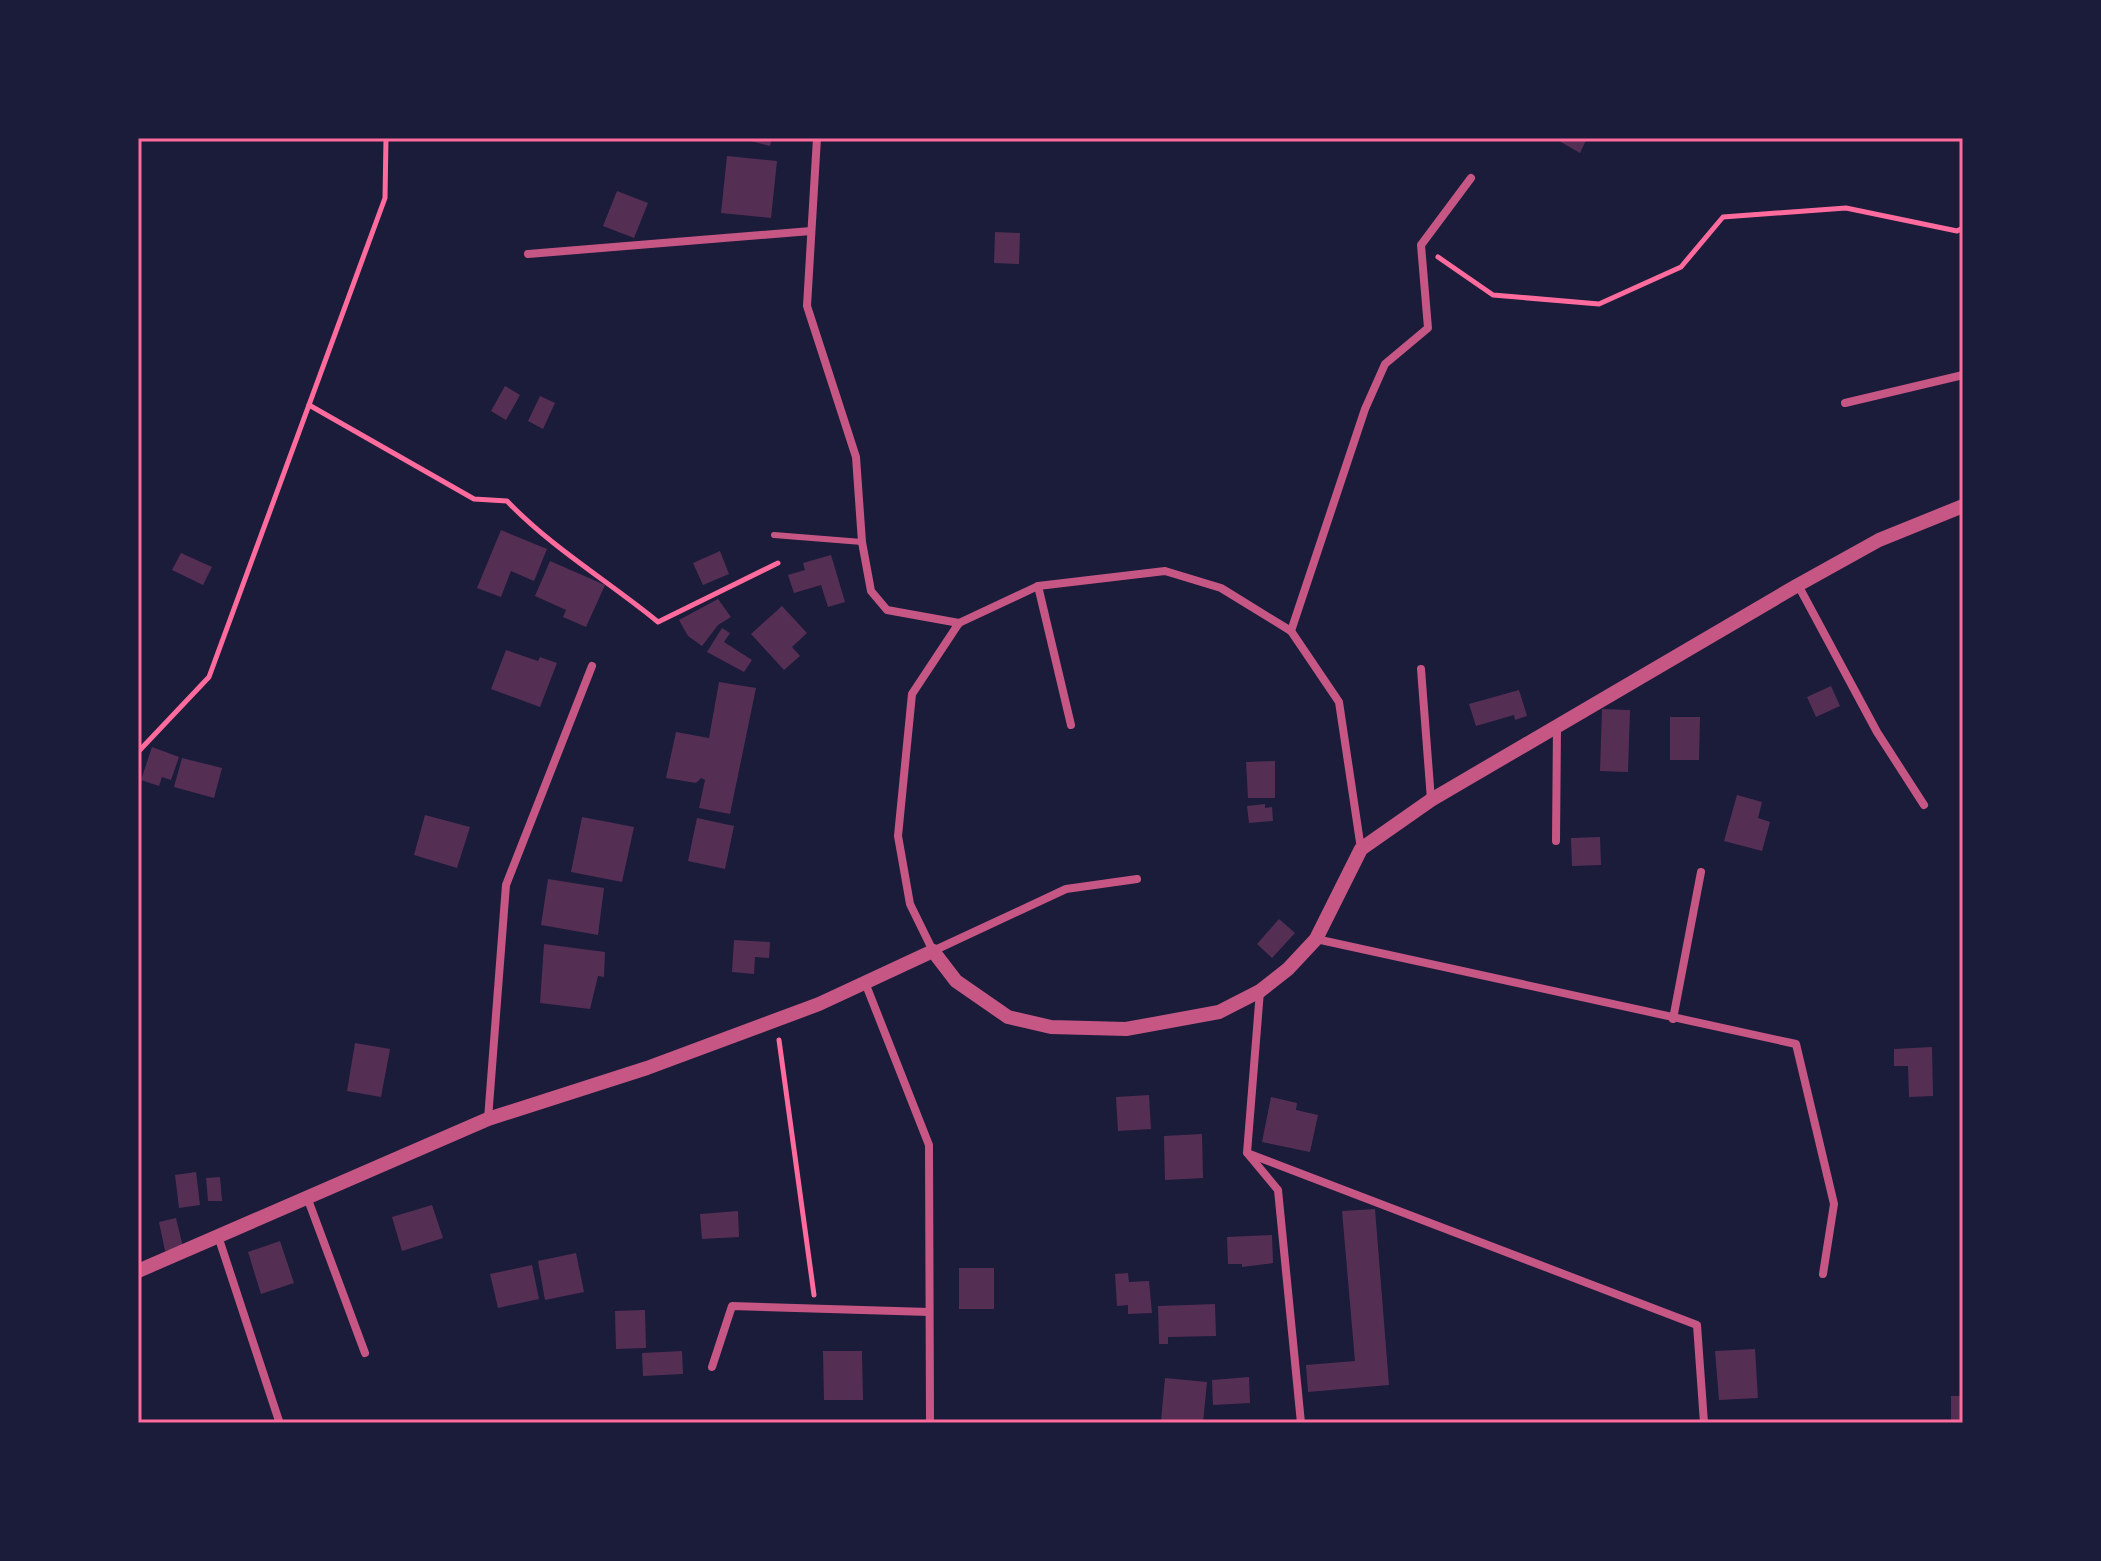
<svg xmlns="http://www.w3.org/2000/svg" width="2101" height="1561" font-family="'Zilla Slab',serif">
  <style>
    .building { fill: #542f53 }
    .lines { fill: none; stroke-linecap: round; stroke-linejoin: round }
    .path { stroke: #ff6b9d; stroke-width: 5 }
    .service { stroke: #c65784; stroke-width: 6 }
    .minor { stroke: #c65784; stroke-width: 8 }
    .tertiary { stroke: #c65784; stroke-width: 14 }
    .neatline { fill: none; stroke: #ff6b9d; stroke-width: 3 }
  </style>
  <rect width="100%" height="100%" fill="#1b1b3a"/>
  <g class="building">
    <polygon points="739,138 772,138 770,146"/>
    <polygon points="1554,138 1587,138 1580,153"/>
    <polygon points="727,156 777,161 771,218 721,213"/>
    <polygon points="617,191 648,203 634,238 603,226"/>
    <polygon points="995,232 1020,233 1019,264 994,263"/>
    <polygon points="505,386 520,395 506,420 491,411"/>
    <polygon points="540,396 555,403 543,429 528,421"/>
    <polygon points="501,530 547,549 534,581 511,571 501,597 477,588"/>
    <polygon points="720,551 729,574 703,585 693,563"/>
    <polygon points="181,553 212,567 203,585 172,570"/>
    <polygon points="831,555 845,602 828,607 821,585 794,593 788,575 805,570 803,563"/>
    <polygon points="550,561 605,585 586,627 563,617 566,610 535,596"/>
    <polygon points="718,599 731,617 718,625 702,646 688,636 679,620"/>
    <polygon points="782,606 807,633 792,647 800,656 784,670 751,634"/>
    <polygon points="722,628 730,633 724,642 752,660 744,672 707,652"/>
    <polygon points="506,650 538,661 540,657 557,663 540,707 491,689"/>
    <polygon points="719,682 756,688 730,814 699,808 705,780 701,778 696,783 666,778 676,732 709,738"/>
    <polygon points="1831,686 1840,706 1816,717 1807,697"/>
    <polygon points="1519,690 1527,716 1515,720 1514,715 1476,726 1469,704"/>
    <polygon points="1602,709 1630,710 1628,772 1600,771"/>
    <polygon points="1670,717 1700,717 1699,760 1670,760"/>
    <polygon points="152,747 179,757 171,780 162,777 159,786 141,780"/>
    <polygon points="182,758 222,768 214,798 174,787"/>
    <polygon points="1275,761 1275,798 1248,798 1246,762"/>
    <polygon points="1737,795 1762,802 1758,818 1770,822 1762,851 1724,841"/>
    <polygon points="1265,804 1265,808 1272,807 1273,821 1249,823 1247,806"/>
    <polygon points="425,815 470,827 457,868 414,855"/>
    <polygon points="582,817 634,827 622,882 571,872"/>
    <polygon points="697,818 734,826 725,869 688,861"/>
    <polygon points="1600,837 1601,865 1572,866 1571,838"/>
    <polygon points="548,879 604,888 598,935 541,925"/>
    <polygon points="1279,919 1295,933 1272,958 1257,944"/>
    <polygon points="734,940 770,942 769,958 755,957 754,974 732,972"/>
    <polygon points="544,944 605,952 604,977 598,976 590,1009 540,1003"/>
    <polygon points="355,1043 390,1049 381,1097 347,1091"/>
    <polygon points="1932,1047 1933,1096 1909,1097 1908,1066 1894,1066 1894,1049"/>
    <polygon points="1149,1095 1151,1129 1118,1131 1116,1097"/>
    <polygon points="1271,1097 1297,1103 1296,1110 1318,1115 1310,1152 1262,1142"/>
    <polygon points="1202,1134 1203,1178 1165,1180 1164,1136"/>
    <polygon points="196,1172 200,1205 179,1208 175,1175"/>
    <polygon points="220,1177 222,1201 208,1201 206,1178"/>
    <polygon points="432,1205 443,1238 402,1251 392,1217"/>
    <polygon points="1375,1209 1389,1385 1308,1392 1306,1365 1355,1361 1342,1211"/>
    <polygon points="738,1211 739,1237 702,1239 700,1214"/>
    <polygon points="176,1218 183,1247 165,1251 159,1222"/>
    <polygon points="1272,1235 1273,1263 1242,1267 1242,1264 1228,1264 1227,1237"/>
    <polygon points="280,1241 294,1283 261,1294 248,1252"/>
    <polygon points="576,1253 584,1292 545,1300 538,1261"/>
    <polygon points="532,1265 539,1299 498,1308 490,1274"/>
    <rect x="959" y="1268" width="35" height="41"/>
    <polygon points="1128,1273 1129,1282 1149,1281 1152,1313 1128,1314 1128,1305 1117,1306 1115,1274"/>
    <polygon points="1215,1304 1216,1336 1168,1337 1168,1344 1159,1344 1158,1306"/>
    <polygon points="645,1310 646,1348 616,1349 615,1311"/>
    <polygon points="1755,1349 1758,1398 1719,1400 1715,1351"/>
    <polygon points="682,1351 683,1374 643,1376 642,1353"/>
    <polygon points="823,1351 862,1351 863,1400 824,1400"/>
    <polygon points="1249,1377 1250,1403 1213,1405 1212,1380"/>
    <polygon points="1165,1378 1207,1382 1203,1423 1161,1421"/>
    <rect x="1951" y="1396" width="12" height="27"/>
  </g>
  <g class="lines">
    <g class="path">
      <polyline points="1438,257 1493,295 1599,304 1681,267 1723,217 1846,208 1957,231 1963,228"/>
      <path d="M309 405 474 499 507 501C552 548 608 581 658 622L778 563"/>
      <polyline points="138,752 209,677 385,198 386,138"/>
      <polyline points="779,1040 814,1295"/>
    </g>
    <polyline class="service" points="774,535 862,542"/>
    <g class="minor">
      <polyline points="817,138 807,306 856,457 862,542 871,591 887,610 959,623"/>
      <polyline points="528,254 811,231"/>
      <polyline points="1845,403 1963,375"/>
      <polyline points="1798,585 1877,732 1924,805"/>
      <polyline points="1038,586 1071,725"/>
      <polyline points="1291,631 1365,409 1385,364 1428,328 1421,245 1471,178"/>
      <polyline points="1421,669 1431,800"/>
      <polyline points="1556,841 1557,726"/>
      <polyline points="1137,879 1066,889 933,951 910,904 898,836 912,694 959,623 1038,586 1165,571 1221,588 1291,631 1339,702 1361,849"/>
      <polyline points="1316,939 1796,1044 1834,1204 1823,1274"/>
      <polyline points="866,985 929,1145 930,1423"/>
      <polyline points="1260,991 1247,1153 1697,1325 1704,1423"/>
      <polyline points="1673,1019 1701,872"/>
      <polyline points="488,1119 506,885 592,666"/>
      <polyline points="1248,1154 1278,1190 1301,1423"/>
      <polyline points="307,1197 365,1353"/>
      <polyline points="218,1236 279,1421"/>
      <polyline points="712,1367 732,1306 929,1312"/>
    </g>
    <polyline class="tertiary" points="138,1271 488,1119 647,1068 819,1004 933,951 956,981 1008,1017 1051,1027 1126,1029 1219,1012 1260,991 1288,969 1316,939 1361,849 1431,800 1798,585 1879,540 1963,506"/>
  </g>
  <rect width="2101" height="1561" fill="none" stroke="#1b1b3a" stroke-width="280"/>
  <rect x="140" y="140" width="1821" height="1281" class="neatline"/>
</svg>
